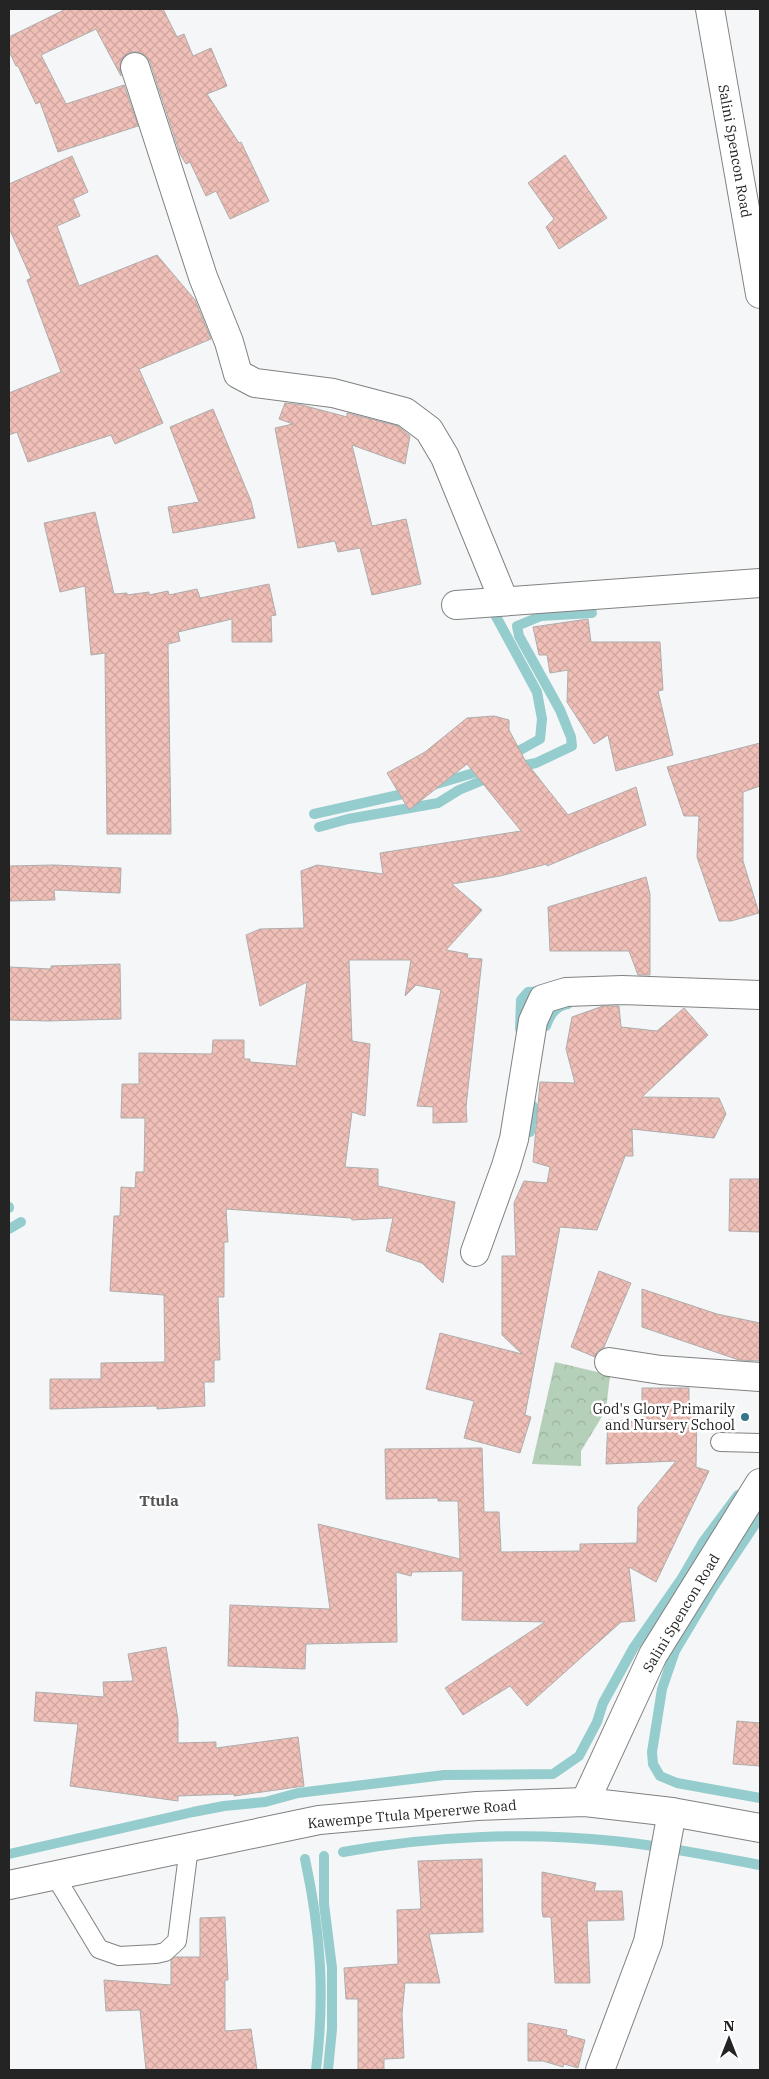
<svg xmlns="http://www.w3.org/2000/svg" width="769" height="2079" font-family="'IBM Plex Serif',serif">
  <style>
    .park { fill: url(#park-crowns) }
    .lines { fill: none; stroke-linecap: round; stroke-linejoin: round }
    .stream { stroke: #95cccd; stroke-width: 10 }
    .building { fill: url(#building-cross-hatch); stroke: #aeadad }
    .lane-casing { stroke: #808181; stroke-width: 20 }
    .street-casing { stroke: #808181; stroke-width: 30 }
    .secondary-casing { stroke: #808181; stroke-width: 30 }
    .lane { stroke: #fff; stroke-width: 18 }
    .street { stroke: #fff; stroke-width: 28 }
    .secondary { stroke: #fff; stroke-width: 28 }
    .poi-dot { fill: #357588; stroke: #fff; stroke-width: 2 }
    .labels { text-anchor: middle; stroke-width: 5; stroke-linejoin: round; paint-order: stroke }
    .street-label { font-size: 14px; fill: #242424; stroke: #fff }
    .poi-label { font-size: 14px; fill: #242424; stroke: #fff; text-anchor: end }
    .neighbourhood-label { font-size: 15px; font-weight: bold; fill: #545555; stroke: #fff }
  </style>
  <defs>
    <pattern id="park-crowns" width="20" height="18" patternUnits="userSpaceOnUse" patternTransform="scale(1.25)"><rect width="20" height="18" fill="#b4d0b9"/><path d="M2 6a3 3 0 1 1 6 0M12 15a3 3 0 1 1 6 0" fill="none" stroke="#9bb29f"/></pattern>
    <pattern id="building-cross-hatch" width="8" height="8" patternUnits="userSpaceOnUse" patternTransform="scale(1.25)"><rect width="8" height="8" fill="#f0c0b8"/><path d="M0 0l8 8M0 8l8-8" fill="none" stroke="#cea59e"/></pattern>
  </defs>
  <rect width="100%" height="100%" fill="#f5f6f7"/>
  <polygon class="park" points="555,1362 610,1375 606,1410 581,1451 581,1466 532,1464"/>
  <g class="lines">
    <g class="stream">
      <polyline points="492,609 537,692 542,719 540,739 508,757"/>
      <polyline points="516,767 536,763 572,746 571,737 560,710 519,636 517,626 541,616 592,613"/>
      <polyline points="433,785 487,769"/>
      <polyline points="314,814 412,792"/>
      <polyline points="319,827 348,819 438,803 459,790 493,776"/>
      <path d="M546 1026C550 1015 555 1006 568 1004"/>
      <polyline points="520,1029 521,1000 528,992 544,991"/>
      <polyline points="530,1132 533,1106"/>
      <polyline points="9,1208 9,1207"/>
      <polyline points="9,1229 21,1222"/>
      <polyline points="760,1517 712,1589 675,1651 662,1689 652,1752 653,1764 660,1776 677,1783 760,1798"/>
      <path d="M343 1852C429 1836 527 1832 614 1841 664 1846 712 1856 760 1865"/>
      <polyline points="9,1854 193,1812 224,1806 265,1802 298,1793 444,1775 553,1774 579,1756 597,1722 603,1703 634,1647 682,1578 703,1542 738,1495"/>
      <polyline points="324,1856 324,1904 332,1968 332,2029 328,2070"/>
      <path d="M305 1859C321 1933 325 1995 316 2070"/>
    </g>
  </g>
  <g class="building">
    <polygon points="66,9 163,9 177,37 184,34 193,56 211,48 227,86 207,94 239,143 241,142 269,201 230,219 216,191 206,196 190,162 186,164 180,154 150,62 146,56 138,52 131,52 124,56 120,64 121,76 96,29 41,55 66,104 124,85 138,126 58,152 40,102 36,104 18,66 16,66 9,51 9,37"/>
    <polygon points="565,155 607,218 559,249 546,227 554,219 528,183"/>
    <polygon points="72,156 88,192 73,199 80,216 57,226 79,286 157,255 195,300 211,339 139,369 163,423 115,444 111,435 28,462 17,432 9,435 9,393 61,372 27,280 31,278 9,228 9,184"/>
    <polygon points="285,403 302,405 347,417 347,413 398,426 410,436 405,464 352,445 372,526 406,519 421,584 372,595 360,548 338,552 335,541 298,548 275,428 293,424 279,419"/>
    <polygon points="213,409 251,501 255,518 173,533 168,507 199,502 170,427"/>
    <polygon points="95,512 114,594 127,593 127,595 149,592 149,595 168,591 169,595 197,589 200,598 269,584 276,615 271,616 272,642 232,642 232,619 178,632 180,641 168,644 171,834 107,834 105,653 91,655 85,586 60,592 44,523"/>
    <polygon points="588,619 591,642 660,642 663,690 658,691 673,755 616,771 608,735 594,744 567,702 568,670 550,673 547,655 539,655 533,627"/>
    <polygon points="494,716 509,720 509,730 526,762 568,815 636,787 646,825 547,866 547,864 500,876 452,884 482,910 446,950 468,954 467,958 482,959 466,1107 467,1122 433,1123 433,1107 417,1106 441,990 416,985 405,996 411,960 349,960 352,1041 370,1044 365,1116 352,1112 345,1167 378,1169 378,1186 455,1202 443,1283 422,1263 386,1251 393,1218 352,1220 351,1218 226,1209 228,1242 224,1242 224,1297 218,1297 220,1360 214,1360 214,1382 204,1382 205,1406 157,1409 157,1406 50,1409 50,1379 101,1379 101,1363 165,1362 164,1295 110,1291 114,1216 120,1216 121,1187 135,1188 136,1172 144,1172 145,1118 121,1118 122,1084 139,1084 139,1053 212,1054 213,1040 244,1040 244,1059 250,1059 250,1062 296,1066 307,982 260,1006 246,935 260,929 304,928 301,871 317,865 383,874 380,853 521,831 467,764 409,810 387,773 425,752 467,718"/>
    <polygon points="760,743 760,786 743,792 743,861 759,913 731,921 719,921 697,857 699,816 684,816 667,767"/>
    <polygon points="54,865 121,868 120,893 54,890 55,900 9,901 9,866"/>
    <polygon points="646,877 650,894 650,975 638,975 629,951 550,951 548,907"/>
    <polygon points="120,964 121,1019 48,1021 9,1020 9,967 51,969 51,966"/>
    <polygon points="603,1006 619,1006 621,1027 657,1031 684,1008 708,1035 642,1097 719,1098 726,1114 714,1138 632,1129 633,1156 625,1156 597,1230 560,1227 525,1415 531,1417 520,1453 464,1438 474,1401 426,1389 440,1333 522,1354 502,1335 502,1256 516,1256 514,1203 524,1181 547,1183 550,1167 533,1162 540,1082 575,1083 566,1049 572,1017"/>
    <polygon points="730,1179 760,1179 760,1232 729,1231"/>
    <polygon points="599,1271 631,1283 604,1347 597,1352 595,1357 571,1347"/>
    <polygon points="642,1289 717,1314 760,1323 760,1361 739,1360 642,1327"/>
    <polygon points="642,1388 689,1388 689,1410 697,1410 696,1467 709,1471 656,1582 629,1567 635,1621 621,1622 527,1706 510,1686 463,1715 445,1688 545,1622 462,1620 463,1571 412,1572 411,1576 396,1572 397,1642 306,1644 305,1669 228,1666 230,1605 330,1609 318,1524 460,1559 458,1501 438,1501 438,1498 386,1499 385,1449 482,1448 484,1512 499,1512 501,1552 580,1551 580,1544 637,1543 638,1507 676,1461 606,1464 608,1420 642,1422"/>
    <polygon points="166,1647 178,1720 178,1743 216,1742 216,1748 298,1737 304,1786 234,1796 234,1794 178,1796 178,1801 70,1786 78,1724 34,1721 36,1692 104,1697 103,1682 133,1681 128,1654"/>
    <polygon points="737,1721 760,1723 760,1766 733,1764"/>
    <polygon points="482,1859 483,1932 429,1934 440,1983 405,1983 402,2014 404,2058 384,2059 384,2070 358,2070 358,1999 346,1999 344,1968 398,1964 397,1910 421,1909 418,1861"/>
    <polygon points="542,1872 596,1883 594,1891 622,1891 624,1920 587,1921 590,1983 555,1983 551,1917 543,1917 542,1910"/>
    <polygon points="225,1917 228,1980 225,1980 225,2031 251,2029 257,2070 146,2070 140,2010 106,2011 104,1980 171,1985 171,1960 175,1957 200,1957 200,1918"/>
    <polygon points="528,2023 567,2030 566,2035 585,2040 578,2068 564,2064 563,2067 543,2061 528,2061"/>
  </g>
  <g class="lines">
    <defs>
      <g id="lane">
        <polyline points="720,1442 760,1443"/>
        <polyline points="55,1876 99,1949 119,1956 156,1954 165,1952 177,1941 189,1847"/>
      </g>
      <g id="street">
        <polyline points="710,9 760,294"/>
        <polyline points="135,67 203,277 229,342 238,374 255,383 333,393 405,412 429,430 445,457 504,601"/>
        <polyline points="456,605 760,583"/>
        <polyline points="475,1252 506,1166 514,1139 533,1021 543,999 566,992 622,990 760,995"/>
        <polyline points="609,1362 661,1370 760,1377"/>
        <polyline points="585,1802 653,1655 760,1483"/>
        <polyline points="600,2070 648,1942 672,1812"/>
      </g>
      <polyline id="secondary" points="9,1885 319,1820 477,1806 585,1802 672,1812 760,1828"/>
    </defs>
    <use href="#lane" class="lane-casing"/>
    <use href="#street" class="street-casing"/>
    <use href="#secondary" class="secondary-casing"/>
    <use href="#lane" class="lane"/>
    <use href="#street" class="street"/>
    <use href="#secondary" class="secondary"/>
  </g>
  <circle class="poi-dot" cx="745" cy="1417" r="5"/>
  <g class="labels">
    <g class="street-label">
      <text transform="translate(735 151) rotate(80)" y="5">Salini Spencon Road</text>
      <text transform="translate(681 1613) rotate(-59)" y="5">Salini Spencon Road</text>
      <text transform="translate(412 1814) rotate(-5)" y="5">Kawempe Ttula Mpererwe Road</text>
    </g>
    <g class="poi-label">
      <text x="735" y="1414">God's Glory Primarily<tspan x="735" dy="16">and Nursery School</tspan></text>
    </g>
    <g class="neighbourhood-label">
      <text x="159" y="1506">Ttula</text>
    </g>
  </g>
  <rect width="769" height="2079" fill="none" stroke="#242424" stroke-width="20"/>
  <g transform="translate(729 2039)" stroke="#ffffff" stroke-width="4" paint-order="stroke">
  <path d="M0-4L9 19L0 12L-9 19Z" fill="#242424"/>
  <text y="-8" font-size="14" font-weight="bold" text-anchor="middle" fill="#242424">N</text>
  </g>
</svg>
